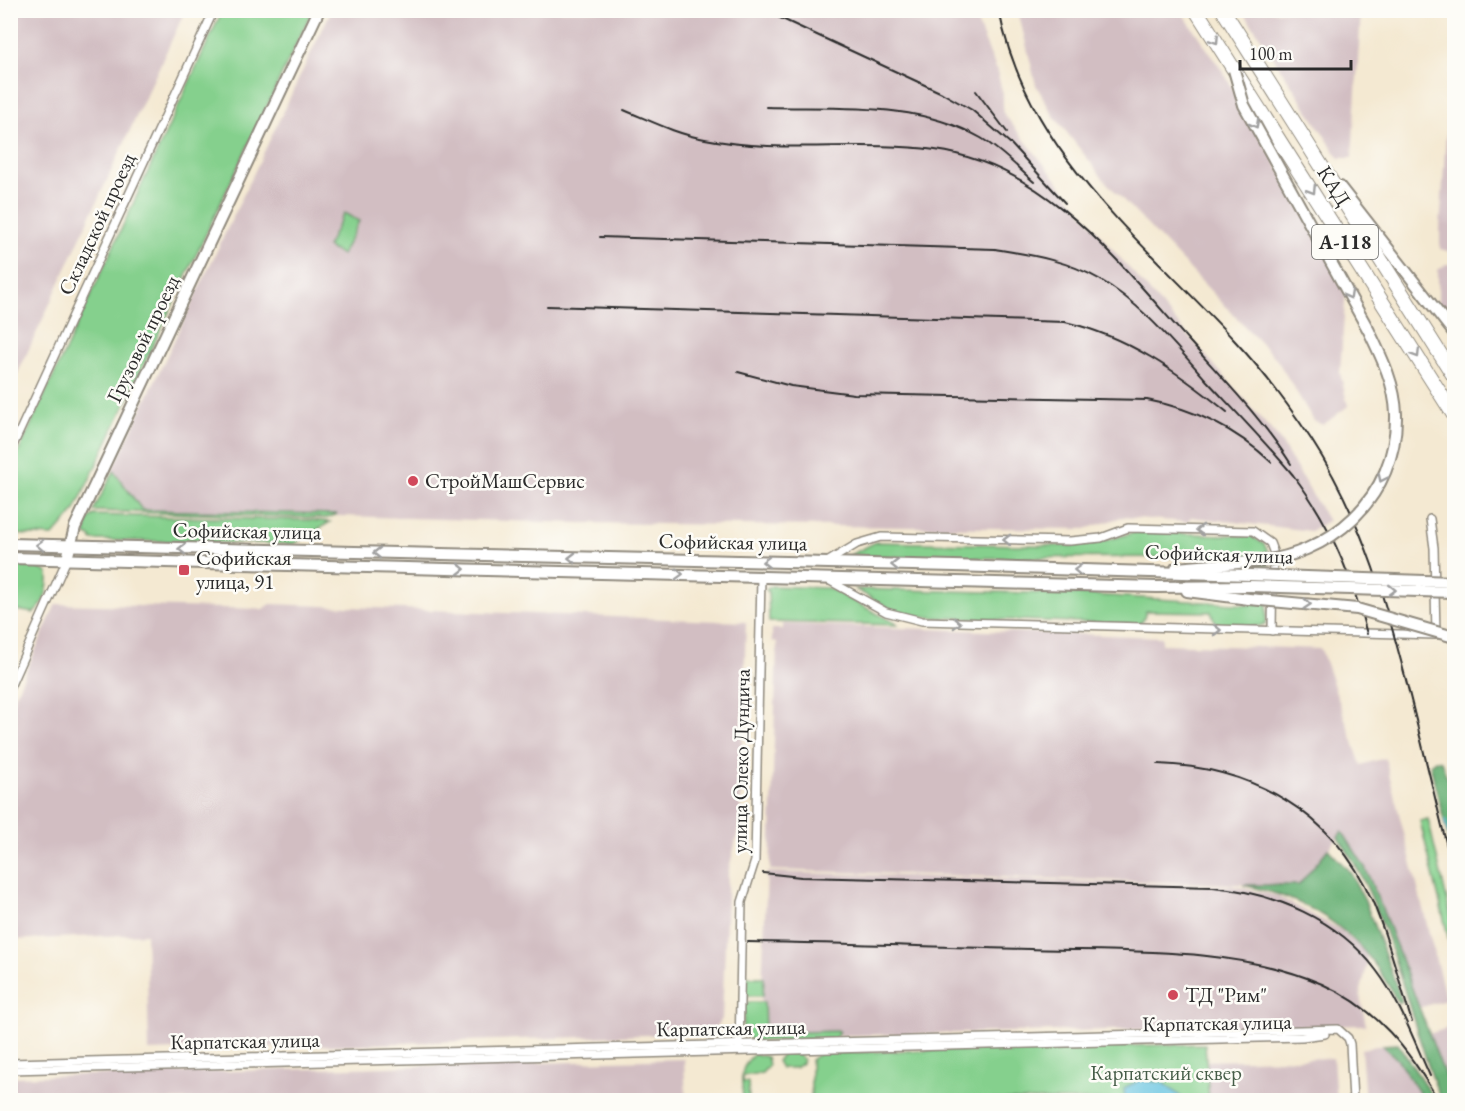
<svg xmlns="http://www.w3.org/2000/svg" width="1465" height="1111" font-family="'EB Garamond',serif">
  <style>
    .industrial { fill: #d2bec2 }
    .green { fill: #85d08d; stroke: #587e5c; stroke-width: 1.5 }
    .forest { fill: #6cb278; stroke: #4c6e52; stroke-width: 1.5 }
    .water { fill: #63c3e1; stroke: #477786; stroke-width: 1.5 }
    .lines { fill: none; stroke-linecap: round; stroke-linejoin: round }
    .stream { stroke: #63c3e1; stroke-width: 2 }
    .street-casing { stroke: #908a7e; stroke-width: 10 }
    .secondary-casing { stroke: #908a7e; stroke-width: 14 }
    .primary-casing { stroke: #908a7e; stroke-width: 14 }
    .highway-casing { stroke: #908a7e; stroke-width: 16 }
    .street { stroke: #fff; stroke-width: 7 }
    .secondary { stroke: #fff; stroke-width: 10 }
    .primary { stroke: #fff; stroke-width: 10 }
    .highway { stroke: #fff; stroke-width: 14 }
    .rail { stroke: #2b2b2b; stroke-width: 2 }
    .primary-bridge-casing { stroke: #908a7e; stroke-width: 14; stroke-linecap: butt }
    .primary-bridge { stroke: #fff; stroke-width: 10 }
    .oneway { stroke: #a0a0a0 }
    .poi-dot { fill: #d1495b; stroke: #fdfcf7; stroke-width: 2 }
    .labels { text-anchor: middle; stroke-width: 5; stroke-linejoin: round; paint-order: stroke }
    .shield { fill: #fdfcf7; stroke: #6a6a68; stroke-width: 1.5 }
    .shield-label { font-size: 20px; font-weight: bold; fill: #2b2b2b }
    .street-label { font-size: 21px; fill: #2b2b2b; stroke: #fdfcf7 }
    .poi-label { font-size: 21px; fill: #2b2b2b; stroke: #fdfcf7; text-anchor: start }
    .park-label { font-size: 21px; fill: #465d48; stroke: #fdfcf7 }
  </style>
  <rect width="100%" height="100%" fill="#fdfcf7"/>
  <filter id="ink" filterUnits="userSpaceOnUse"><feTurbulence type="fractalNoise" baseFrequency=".0167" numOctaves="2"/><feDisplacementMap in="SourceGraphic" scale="12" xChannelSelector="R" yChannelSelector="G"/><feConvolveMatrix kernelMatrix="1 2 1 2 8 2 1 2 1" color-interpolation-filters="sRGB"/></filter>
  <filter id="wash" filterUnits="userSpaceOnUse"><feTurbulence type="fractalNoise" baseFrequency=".008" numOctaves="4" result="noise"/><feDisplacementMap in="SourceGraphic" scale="24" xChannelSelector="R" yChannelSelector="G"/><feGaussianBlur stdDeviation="1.35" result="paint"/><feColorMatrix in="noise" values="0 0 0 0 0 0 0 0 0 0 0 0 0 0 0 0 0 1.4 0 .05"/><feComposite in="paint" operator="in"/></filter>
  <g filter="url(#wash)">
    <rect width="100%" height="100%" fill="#f4e9d2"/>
    <g class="industrial">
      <polygon points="11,10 185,11 11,388 10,11"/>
      <polygon points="972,10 997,71 1003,95 1003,113 1107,243 1279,439 1328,521 1311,531 1191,517 1188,522 1122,517 1085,529 578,523 139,510 112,471 331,11"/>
      <polygon points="1018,11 1181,11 1225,75 1346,287 1340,373 1348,406 1323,425 1314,421 1277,360 1105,181 1053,115 1036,85"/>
      <polygon points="1243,11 1361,11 1352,158 1339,158"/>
      <polygon points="1454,77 1454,253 1440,249 1440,229 1449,85"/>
      <polygon points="1447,264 1454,264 1454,328 1438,306 1438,270"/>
      <polygon points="56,604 263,609 270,604 746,622 740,824 728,873 722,1019 711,1033 149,1051 146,934 11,940 11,705"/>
      <polygon points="783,624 1162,637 1162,644 1321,649 1361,765 1385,758 1446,1000 1418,1008 1365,867 1342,832 1299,886 770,870 777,642 772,641 772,629 783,629"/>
      <polygon points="767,872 1234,886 1277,896 1341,930 1366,953 1367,965 1360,995 1366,1025 766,1037 760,1031"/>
      <polygon points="1454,1026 1454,1100 1429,1034"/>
      <polygon points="1382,1045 1398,1060 1424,1100 1365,1100 1361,1049"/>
      <polygon points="1333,1058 1336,1100 1209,1100 1206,1061"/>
      <polygon points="684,1059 686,1100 11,1100 11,1077"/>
    </g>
    <g class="green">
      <polygon points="222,11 312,11 74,512 53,536 11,534 11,468"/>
      <polygon points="344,213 359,221 342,255 327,247"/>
      <polygon points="114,471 142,510 337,514 328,518 93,511"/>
      <path d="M94 515 310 520 330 522 294 544 92 540 91 537 86 535C86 528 87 518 94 515Z"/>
      <path d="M1136 532 1251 536 1264 544 1269 554 1266 623C1261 628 1225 628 1219 624 1214 622 1213 617 1211 612L1146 611 1143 621 1138 624 918 617 893 610 855 589 1079 594 1251 605 1252 557 938 558 850 555 876 542 1071 546 1092 544Z"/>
      <path d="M11 565H39V568L48 573C49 587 45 606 33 613L17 610 11 626Z"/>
      <polygon points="771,586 828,588 899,625 769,622 768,591 766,590"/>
      <polygon points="1428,819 1454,930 1454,961 1420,821"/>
      <polygon points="748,977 764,977 763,996 749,996 744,993 745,979"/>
      <polygon points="749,1002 764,1002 765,1033 839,1031 835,1039 753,1041 743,1033 744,1004"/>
      <polygon points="1205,1044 1209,1100 811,1100 811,1060 820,1053"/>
      <polygon points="783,1053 796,1053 803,1059 802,1063 795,1068 781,1068 777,1061"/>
      <path d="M754 1054 767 1057 769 1065 762 1073 743 1076V1082H748L749 1100H743C742 1078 738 1069 754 1054Z"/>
    </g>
    <g class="forest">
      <polygon points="1435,760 1441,761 1454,797 1454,861 1430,764"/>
      <path d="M1342 831 1365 867 1383 911 1454 1100H1441C1406 1014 1392 915 1338 837Z"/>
      <path d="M1328 849 1350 872 1365 901 1402 1001 1398 1003C1364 935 1317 901 1243 885H1299Z"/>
      <polygon points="1398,1044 1435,1100 1424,1100 1398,1060 1382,1045"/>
    </g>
    <polygon class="water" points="1140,1080 1163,1083 1185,1100 1125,1100 1124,1088"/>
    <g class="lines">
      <polyline class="stream" points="1445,820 1450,838"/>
    </g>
  </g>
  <g filter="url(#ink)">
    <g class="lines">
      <defs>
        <g id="street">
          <polyline points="10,452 214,10"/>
          <polyline points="1430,519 1434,548 1436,633"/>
          <polyline points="827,562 857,544 881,537 1070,541 1101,538 1128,528 1253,531 1270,543 1273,551 1272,631"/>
          <polyline points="830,581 886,612 922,621 1436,635"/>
          <polyline points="10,687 67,559"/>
          <polyline points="739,1049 742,902 755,861 761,577"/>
          <polyline points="10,1063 1338,1029 1348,1038 1350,1044 1353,1100"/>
          <polyline points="10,1070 1302,1037 1325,1034"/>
        </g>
        <polyline id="secondary" points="67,559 75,527 319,10"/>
        <g id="primary">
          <polyline points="1340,187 1454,333"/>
          <polyline points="10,544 954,566 1250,575"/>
          <polyline points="10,558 1157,587 1250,586"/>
          <polyline points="1176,568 1250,562"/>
          <polyline points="1187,591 1249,599"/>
        </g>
        <g id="highway">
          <polyline points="1196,10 1454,415"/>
          <polyline points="1223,10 1454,376"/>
        </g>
      </defs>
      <use href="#street" class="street-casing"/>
      <use href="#secondary" class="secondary-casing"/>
      <use href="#primary" class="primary-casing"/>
      <use href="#highway" class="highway-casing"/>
      <use href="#street" class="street"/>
      <use href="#secondary" class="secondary"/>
      <use href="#primary" class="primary"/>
      <use href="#highway" class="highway"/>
      <g class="rail">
        <polyline points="763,10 942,93 972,110 1011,144 1065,203"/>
        <path d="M999 10C1025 151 1143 241 1234 340 1263 371 1288 404 1311 439 1364 520 1389 611 1412 704 1426 761 1440 818 1454 875"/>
        <polyline points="976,91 1007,132"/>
        <path d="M766 107C837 109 917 101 981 138 1001 150 1017 167 1034 182"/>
        <path d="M624 110C651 121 676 134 705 139 781 154 859 140 935 150 1047 165 1120 264 1190 342 1225 381 1262 419 1291 464"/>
        <path d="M600 237 995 249C1031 255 1066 260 1099 279 1142 304 1174 344 1207 381 1236 412 1266 443 1293 475 1330 522 1352 577 1367 634"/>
        <path d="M547 306 1065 322C1127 336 1178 372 1227 412"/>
        <path d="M738 372 791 386 854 394 1147 400C1195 409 1235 428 1271 462"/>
        <path d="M1158 764C1252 767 1333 812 1372 900 1389 939 1399 982 1412 1022"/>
        <path d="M763 873 801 877 1213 887C1274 893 1338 919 1376 970 1400 1001 1414 1041 1430 1076"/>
        <path d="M748 942C842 943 936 947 1030 949 1124 952 1235 946 1322 984 1377 1008 1409 1050 1438 1100"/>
      </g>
      <defs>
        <g id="primary-bridge">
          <path d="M1234 70 1244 105 1369 331C1382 358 1395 384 1396 414 1398 497 1330 558 1250 562"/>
          <polyline points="1250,575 1454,582"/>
          <polyline points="1250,586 1454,592"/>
          <polyline points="1249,599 1357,609 1454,637"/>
        </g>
      </defs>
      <use href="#primary-bridge" class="primary-bridge-casing"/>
      <use href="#primary-bridge" class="primary-bridge"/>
    </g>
    <defs><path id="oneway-chevron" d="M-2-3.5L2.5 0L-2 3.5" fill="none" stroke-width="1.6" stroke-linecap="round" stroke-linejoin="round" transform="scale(1.5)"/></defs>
    <g class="oneway">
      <use href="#oneway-chevron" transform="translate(1215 40) rotate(57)"/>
      <use href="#oneway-chevron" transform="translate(1255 124) rotate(61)"/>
      <use href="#oneway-chevron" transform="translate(1312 190) rotate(58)"/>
      <use href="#oneway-chevron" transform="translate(1349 295) rotate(61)"/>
      <use href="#oneway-chevron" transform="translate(1416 354) rotate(58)"/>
      <use href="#oneway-chevron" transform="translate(1382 478) rotate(115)"/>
      <use href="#oneway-chevron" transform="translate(1200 530) rotate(-179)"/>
      <use href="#oneway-chevron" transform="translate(1007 540) rotate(-179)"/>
      <use href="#oneway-chevron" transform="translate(40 545) rotate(-178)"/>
      <use href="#oneway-chevron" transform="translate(182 549) rotate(-179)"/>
      <use href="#oneway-chevron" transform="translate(377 553) rotate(-179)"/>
      <use href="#oneway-chevron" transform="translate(572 558) rotate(-179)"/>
      <use href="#oneway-chevron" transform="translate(766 562) rotate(-179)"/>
      <use href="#oneway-chevron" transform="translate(895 565) rotate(-179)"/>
      <use href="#oneway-chevron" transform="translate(461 569) rotate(1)"/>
      <use href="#oneway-chevron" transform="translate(1078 570) rotate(-178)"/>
      <use href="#oneway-chevron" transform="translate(679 574) rotate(2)"/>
      <use href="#oneway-chevron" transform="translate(1392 590) rotate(1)"/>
      <use href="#oneway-chevron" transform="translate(1307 604) rotate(5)"/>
      <use href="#oneway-chevron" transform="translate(957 623) rotate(2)"/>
      <use href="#oneway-chevron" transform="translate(1217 630) rotate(1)"/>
    </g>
  </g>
  <g class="poi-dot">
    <circle cx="413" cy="481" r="6"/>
    <rect x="178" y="564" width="12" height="12" rx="3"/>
    <circle cx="1173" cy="995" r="6"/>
  </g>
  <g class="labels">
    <rect class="shield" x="1312" y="225" width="66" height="34" rx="4.5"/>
    <g class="shield-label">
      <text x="1345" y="249">А-118</text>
    </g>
    <g class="street-label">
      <text transform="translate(1334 186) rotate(58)" y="7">КАД</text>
      <text transform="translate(97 224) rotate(-65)" y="7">Складской проезд</text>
      <text transform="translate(143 339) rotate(-64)" y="7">Грузовой проезд</text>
      <text transform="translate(247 531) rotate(1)" y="7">Софийская улица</text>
      <text transform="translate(733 542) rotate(1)" y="7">Софийская улица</text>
      <text transform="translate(1219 554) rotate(2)" y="7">Софийская улица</text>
      <text transform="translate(741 761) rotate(-89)" y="7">улица Олеко Дундича</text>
      <text transform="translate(1217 1023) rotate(-1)" y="7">Карпатская улица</text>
      <text transform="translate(731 1028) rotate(-1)" y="7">Карпатская улица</text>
      <text transform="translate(245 1041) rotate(-1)" y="7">Карпатская улица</text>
    </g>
    <g class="poi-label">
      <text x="425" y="488">СтройМашСервис</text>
      <text x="196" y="565">Софийская<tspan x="196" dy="24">улица, 91</tspan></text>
      <text x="1185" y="1002">ТД "Рим"</text>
    </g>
    <g class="park-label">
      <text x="1166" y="1080">Карпатский сквер</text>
    </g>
  </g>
  <rect width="1465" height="1111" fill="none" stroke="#fdfcf7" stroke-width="36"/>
  <path d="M1240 60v9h111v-9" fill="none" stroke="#2b2b2b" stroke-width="3"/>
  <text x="1249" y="60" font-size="18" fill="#2b2b2b" stroke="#fdfcf7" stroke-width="4.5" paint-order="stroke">100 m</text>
</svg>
